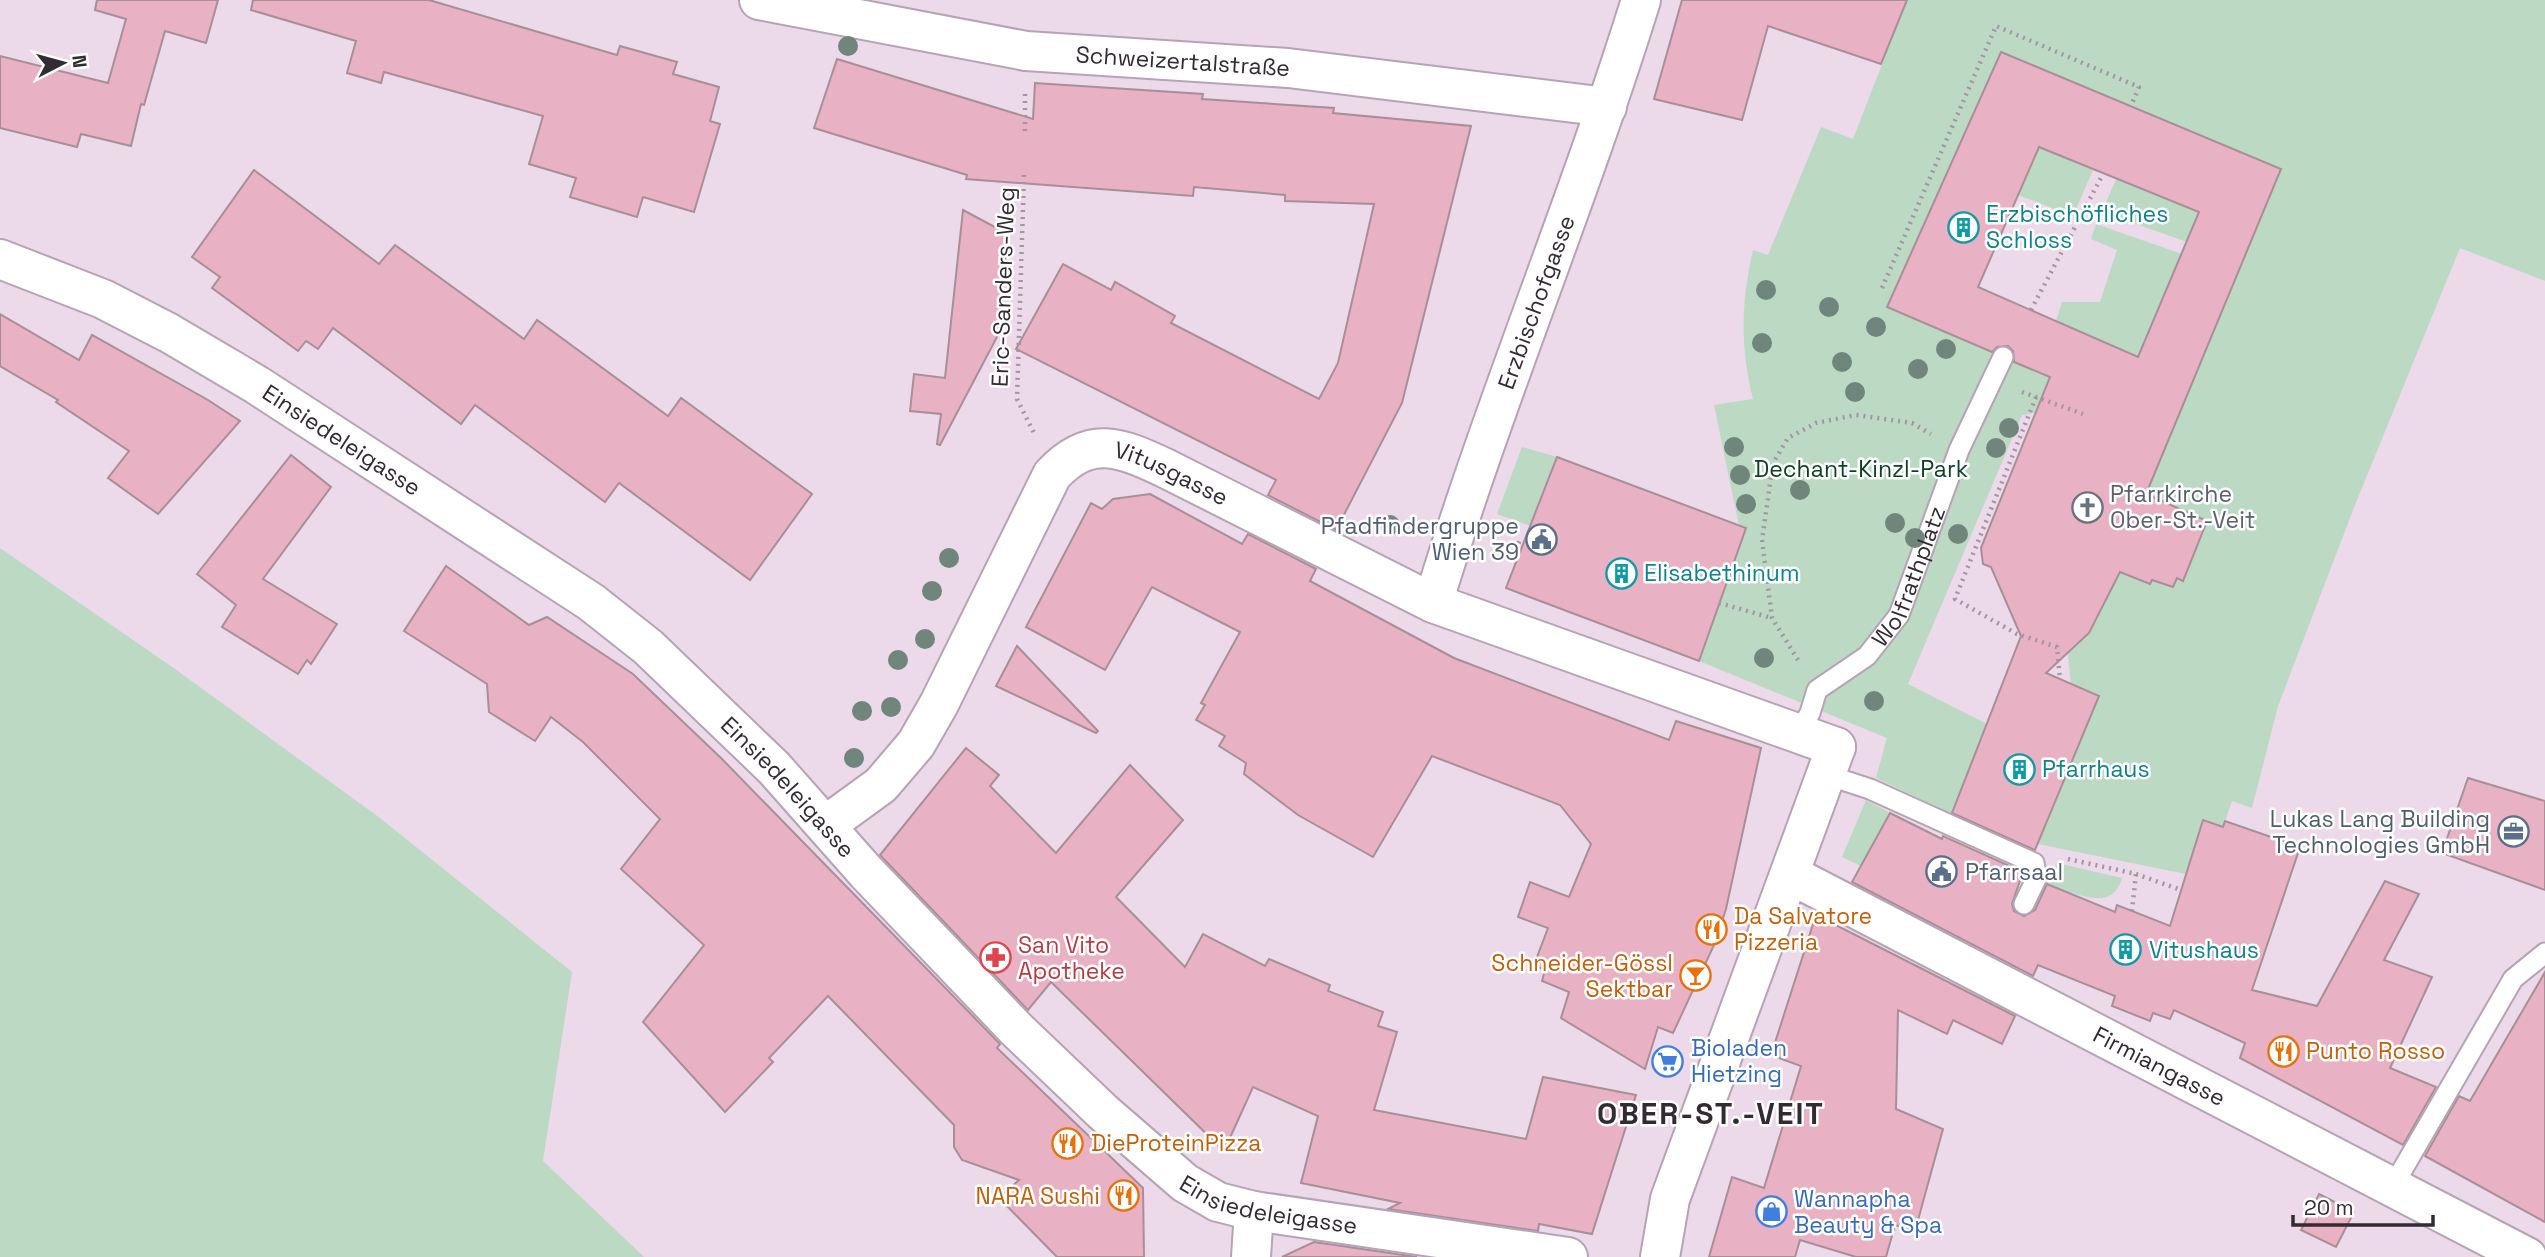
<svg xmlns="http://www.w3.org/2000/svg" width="2545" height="1257" font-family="'Space Grotesk',sans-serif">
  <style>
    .green { fill: #bcd9c4 }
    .building { fill: #e9b1c4; stroke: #a88f97; stroke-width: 2; fill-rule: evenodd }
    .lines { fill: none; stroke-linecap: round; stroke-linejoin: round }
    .service-casing { stroke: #b6a4b5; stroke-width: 23 }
    .minor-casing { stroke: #b6a4b5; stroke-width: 42 }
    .tertiary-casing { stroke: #b6a4b5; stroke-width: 42 }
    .secondary-casing { stroke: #b6a4b5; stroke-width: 42 }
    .path { stroke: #a495a2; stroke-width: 4.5; stroke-dasharray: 2 5; stroke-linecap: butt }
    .service { stroke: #fff; stroke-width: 19 }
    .minor { stroke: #fff; stroke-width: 38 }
    .tertiary { stroke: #fff; stroke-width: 38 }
    .secondary { stroke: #fff; stroke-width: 38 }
    .tree { fill: #70867d }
    .labels { text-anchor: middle; stroke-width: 5; stroke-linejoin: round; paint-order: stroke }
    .street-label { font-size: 23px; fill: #322b32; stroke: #fff }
    .culture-label { font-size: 23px; fill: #0d838f; stroke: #fff; text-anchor: start }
    .park-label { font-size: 23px; fill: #0a4324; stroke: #fff }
    .worship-label { font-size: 23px; fill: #5b616d; stroke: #fff; text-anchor: start }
    .service-label { font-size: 23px; fill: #4e5e75; stroke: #fff; text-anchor: end }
    .food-label { font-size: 23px; fill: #c56008; stroke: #fff; text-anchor: start }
    .health-label { font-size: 23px; fill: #be3a42; stroke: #fff; text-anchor: start }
    .shop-label { font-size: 23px; fill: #366cbe; stroke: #fff; text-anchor: start }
    .district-label { font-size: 30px; font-weight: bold; letter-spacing: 2px; fill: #322b32; stroke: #fff }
  </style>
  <rect width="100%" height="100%" fill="#ecd9ea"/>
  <g class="green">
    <path d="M1907 0H2545V281L2460 248 2355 505 2278 706 2252 808 2232 801 2223 827 2203 820 2186 874 2038 844 2099 697 2071 684 2068 654 2089 633 2120 572 2150 584 2152 580 2172 587 2177 579 2183 581 2207 521 2146 494 2281 169 2001 52 1887 307 2091 395 2076 431 2035 413 2022 415 1908 684 1987 724 1952 814 1876 778 1887 738 1699 661 1746 529 1739 526 1714 405 1753 399C1740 346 1741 303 1753 250L1768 255 1821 127 1853 139Z"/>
    <polygon points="2039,147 2093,170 2073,216 2018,195"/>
    <polygon points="2116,179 2199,212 2187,242 2102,212"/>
    <polygon points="2096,224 2182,254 2138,357 2056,321 2062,302 2100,302 2117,250 2091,239"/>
    <polygon points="1522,447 1557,457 1531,526 1497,514"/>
    <polygon points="0,548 175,669 380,818 572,972 543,1161 644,1257 0,1257"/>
    <polygon points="1866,800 1890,813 1861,866 1842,857"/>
    <path d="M2057 863 2122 878C2114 905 2094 899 2072 893L2044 956 1995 932 2010 904 2032 915Z"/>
  </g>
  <g class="building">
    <polygon points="97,0 218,0 206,43 165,31 144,105 141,104 131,146 81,134 77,147 0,128 0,56 108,83 126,19 95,10"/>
    <polygon points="253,0 429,0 617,55 620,46 677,62 673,74 719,87 710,121 720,124 694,212 643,197 637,217 570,197 576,178 529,164 543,116 384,72 381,83 347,73 356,41 251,10"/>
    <polygon points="1682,0 1907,0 1881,64 1768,26 1742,120 1654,99"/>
    <path d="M2001 52 2281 169 2146 494 2207 521 2183 581 2177 578 2173 587 2152 580 2150 584 2120 572 2089 633 2046 673 2099 696 2035 850 1952 813 2021 636 1991 567 1983 564 1981 548 2050 377 2014 362 2013 351 2008 346 1997 347 1992 352 1887 307ZM2039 147 2199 212 2138 357 1978 287Z"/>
    <polygon points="837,59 1033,119 1035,83 1203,94 1202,99 1334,108 1333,113 1471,126 1402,403 1336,530 1268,495 1276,480 1016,349 1063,264 1111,290 1115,282 1175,316 1171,323 1319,399 1338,363 1374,204 1285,201 1285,195 1194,187 1193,196 966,179 967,175 814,128"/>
    <polygon points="254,170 379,264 395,245 524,339 537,320 668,416 681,398 812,494 750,580 619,483 605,502 475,405 461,424 333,328 318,349 306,341 298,351 212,288 220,277 192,257"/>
    <polygon points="963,210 1008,234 997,337 940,445 937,444 941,414 910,411 914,374 945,378"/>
    <polygon points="0,314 79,360 92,335 208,400 240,421 158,514 108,478 129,451 56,402 58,400 0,366"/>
    <polygon points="291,455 331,487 263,579 337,624 311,664 307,660 298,674 222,627 236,605 197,574"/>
    <polygon points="1557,457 1746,528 1699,661 1506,588"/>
    <polygon points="1150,494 1242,544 1248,534 1316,569 1310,581 1454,658 1669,740 1676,721 1761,748 1726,909 1715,943 1673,1033 1658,1027 1645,1069 1561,1018 1569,992 1542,981 1545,970 1534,965 1548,928 1518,917 1530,882 1569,897 1591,844 1560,805 1432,756 1373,857 1298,815 1244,774 1246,763 1219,746 1225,736 1196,720 1205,705 1201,703 1240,632 1152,587 1105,670 1026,627 1091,503 1102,509 1113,499"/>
    <polygon points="446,566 529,625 547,617 633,674 722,759 1000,1044 997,1048 1143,1188 1144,1257 1057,1257 999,1198 1019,1180 962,1160 954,1147 954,1125 828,996 769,1058 773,1062 725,1112 643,1022 704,945 621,869 660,819 583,742 551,717 535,741 489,712 487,684 404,631"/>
    <polygon points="1017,646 1098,731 1096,733 996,686"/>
    <polygon points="966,748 999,775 990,786 1056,853 1130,765 1183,820 1116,897 1185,967 1203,934 1265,966 1269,959 1330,985 1328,991 1383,1012 1378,1026 1397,1032 1374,1110 1526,1139 1543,1077 1636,1095 1592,1234 1539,1224 1538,1231 1388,1209 1400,1203 1301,1183 1318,1116 1253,1087 1224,1151 1051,982 1028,1010 880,855"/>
    <polygon points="2468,778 2545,801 2545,890 2442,853"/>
    <polygon points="1890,813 1942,839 1943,836 2023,872 2012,904 2014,911 2024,916 2035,910 2047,884 2115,912 2117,905 2170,926 2203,820 2223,827 2225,821 2300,847 2252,990 2317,1006 2385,881 2419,894 2384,960 2432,977 2390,1068 2436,1087 2403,1145 2240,1058 2245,1043 2174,1010 2170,1019 2153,1013 2150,1021 2112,1006 2115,996 2038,965 2033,976 1852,882"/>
    <polygon points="1816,915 2015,1016 2002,1044 1953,1020 1947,1034 1898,1010 1896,1109 1943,1129 1915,1231 1895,1225 1886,1257 1856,1257 1800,1240 1795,1257 1709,1257 1732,1177 1764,1188 1801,1066 1771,1055"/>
    <polygon points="2545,972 2545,1222 2425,1156 2459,1096 2470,1101"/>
    <polygon points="2319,1194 2354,1212 2336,1247 2301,1230"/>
    <polygon points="1314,1242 1417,1257 1282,1257"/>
  </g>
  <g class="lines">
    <defs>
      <g id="service">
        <path id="s1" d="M1798 734 1810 713 1817 690 1867 656 1899 615 1959 450 2003 357"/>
        <polyline points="1827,775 1870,789 2034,863 2037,877 2024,904"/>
        <polyline points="2393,1186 2513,979 2545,953"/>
      </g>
      <g id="minor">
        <path id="s2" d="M759 0 1026 51 1288 68 1607 107"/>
        <path id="s3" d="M1791 875 2527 1257"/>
        <polyline points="1251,1257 1254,1211"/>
      </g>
      <g id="tertiary">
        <path id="s4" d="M0 259 103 299 169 333 257 385 591 602 648 647 774 768 866 872 1017 1030 1103 1112 1185 1183 1218 1202 1254 1211 1568 1257"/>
        <path id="s5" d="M1433 603C1495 399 1578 203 1641 0"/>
        <path id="s6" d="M826 825 881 785 916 744 939 704 1052 475C1090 434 1120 447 1165 468L1433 603 1836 747"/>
      </g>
      <polyline id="secondary" points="1660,1257 1670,1199 1836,747"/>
    </defs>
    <use href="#service" class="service-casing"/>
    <use href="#minor" class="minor-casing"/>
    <use href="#tertiary" class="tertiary-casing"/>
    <use href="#secondary" class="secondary-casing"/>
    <g class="path">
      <polyline points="1025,131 1025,94"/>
      <polyline points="1024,175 1017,399 1034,433"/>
      <polyline points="1882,288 1996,26 2139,87 2131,106"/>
      <polyline points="2031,310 2103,174"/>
      <polyline points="2022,392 2083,414"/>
      <polyline points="2036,397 1955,599 2017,634 2057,647 2060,679"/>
      <polyline points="1513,556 1521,537"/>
      <polyline points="1719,603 1772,618"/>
      <polyline points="1798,660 1772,618 1762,540 1773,463 1788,438 1816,423 1856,415 1912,423 1931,434"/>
      <polyline points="2068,859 2136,874 2132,911"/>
      <polyline points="2136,874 2181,890"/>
    </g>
    <use href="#service" class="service"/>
    <use href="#minor" class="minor"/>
    <use href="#tertiary" class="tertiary"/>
    <use href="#secondary" class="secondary"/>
  </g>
  <g class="tree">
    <circle cx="848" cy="46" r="10"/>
    <circle cx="1766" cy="290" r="10"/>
    <circle cx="1829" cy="307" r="10"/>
    <circle cx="1876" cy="327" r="10"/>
    <circle cx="1762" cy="343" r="10"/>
    <circle cx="1946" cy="349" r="10"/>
    <circle cx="1842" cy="362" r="10"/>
    <circle cx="1918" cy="369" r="10"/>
    <circle cx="1855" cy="392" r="10"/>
    <circle cx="2009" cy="428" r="10"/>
    <circle cx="1734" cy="447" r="10"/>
    <circle cx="1996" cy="448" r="10"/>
    <circle cx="1740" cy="475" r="10"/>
    <circle cx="1800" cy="490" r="10"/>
    <circle cx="1746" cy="504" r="10"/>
    <circle cx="1895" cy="523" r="10"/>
    <circle cx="1390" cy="525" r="10"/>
    <circle cx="1958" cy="534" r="10"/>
    <circle cx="1915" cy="538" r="10"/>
    <circle cx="949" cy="558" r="10"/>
    <circle cx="932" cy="591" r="10"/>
    <circle cx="925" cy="639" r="10"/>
    <circle cx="1764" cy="658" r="10"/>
    <circle cx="898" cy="660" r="10"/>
    <circle cx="1874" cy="701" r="10"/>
    <circle cx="891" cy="707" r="10"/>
    <circle cx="862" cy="711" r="10"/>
    <circle cx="854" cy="758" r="10"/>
  </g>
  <defs>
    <symbol id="building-ring" viewBox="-11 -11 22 22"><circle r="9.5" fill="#fff" stroke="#0f9aa8" stroke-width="1.5"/><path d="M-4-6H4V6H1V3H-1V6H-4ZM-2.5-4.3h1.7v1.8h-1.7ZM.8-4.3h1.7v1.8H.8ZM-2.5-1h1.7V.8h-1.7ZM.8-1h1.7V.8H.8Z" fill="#0f9aa8"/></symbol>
    <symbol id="church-ring" viewBox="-11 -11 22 22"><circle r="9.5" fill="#fff" stroke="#6b7280" stroke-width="1.5"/><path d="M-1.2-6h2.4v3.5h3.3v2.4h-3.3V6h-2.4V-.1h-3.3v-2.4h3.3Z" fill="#6b7280"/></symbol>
    <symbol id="civic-ring" viewBox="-11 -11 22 22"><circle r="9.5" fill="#fff" stroke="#5c6f8a" stroke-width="1.5"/><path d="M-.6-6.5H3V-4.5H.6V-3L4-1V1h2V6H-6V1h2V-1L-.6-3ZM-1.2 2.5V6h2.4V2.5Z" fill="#5c6f8a"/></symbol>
    <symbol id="office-ring" viewBox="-11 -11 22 22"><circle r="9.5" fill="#fff" stroke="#5c6f8a" stroke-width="1.5"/><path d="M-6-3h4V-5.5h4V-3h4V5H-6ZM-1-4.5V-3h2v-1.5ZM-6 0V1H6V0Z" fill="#5c6f8a"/></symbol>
    <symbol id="restaurant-ring" viewBox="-11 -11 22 22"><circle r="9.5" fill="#fff" stroke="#e8710a" stroke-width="1.5"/><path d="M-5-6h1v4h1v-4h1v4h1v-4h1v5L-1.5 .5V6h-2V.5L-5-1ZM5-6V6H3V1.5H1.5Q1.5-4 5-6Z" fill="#e8710a"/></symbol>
    <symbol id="pharmacy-ring" viewBox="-11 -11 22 22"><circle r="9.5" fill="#fff" stroke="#e0444e" stroke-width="1.5"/><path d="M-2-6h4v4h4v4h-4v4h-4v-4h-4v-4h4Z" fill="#e0444e"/></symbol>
    <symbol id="bar-ring" viewBox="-11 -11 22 22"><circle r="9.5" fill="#fff" stroke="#e8710a" stroke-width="1.5"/><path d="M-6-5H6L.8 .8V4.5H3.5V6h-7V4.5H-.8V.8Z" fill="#e8710a"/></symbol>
    <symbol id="supermarket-ring" viewBox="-11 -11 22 22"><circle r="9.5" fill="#fff" stroke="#3f7fe0" stroke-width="1.5"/><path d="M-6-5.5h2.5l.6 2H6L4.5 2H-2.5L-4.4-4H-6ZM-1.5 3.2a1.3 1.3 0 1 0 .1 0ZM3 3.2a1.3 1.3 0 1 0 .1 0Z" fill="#3f7fe0"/></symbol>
    <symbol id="shop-ring" viewBox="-11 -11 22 22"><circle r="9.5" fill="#fff" stroke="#3f7fe0" stroke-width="1.5"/><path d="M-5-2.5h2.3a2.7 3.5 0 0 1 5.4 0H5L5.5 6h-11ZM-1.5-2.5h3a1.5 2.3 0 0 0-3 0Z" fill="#3f7fe0"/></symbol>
  </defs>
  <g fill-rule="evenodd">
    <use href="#building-ring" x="1946" y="210" width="35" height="35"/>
    <use href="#church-ring" x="2070" y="490" width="35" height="35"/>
    <use href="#civic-ring" x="1524" y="522" width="35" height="35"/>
    <use href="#building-ring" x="1604" y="556" width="35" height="35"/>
    <use href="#building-ring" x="2002" y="752" width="35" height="35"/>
    <use href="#office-ring" x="2496" y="814" width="35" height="35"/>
    <use href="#civic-ring" x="1924" y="854" width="35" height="35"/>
    <use href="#restaurant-ring" x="1694" y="912" width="35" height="35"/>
    <use href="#building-ring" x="2108" y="932" width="35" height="35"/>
    <use href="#pharmacy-ring" x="978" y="940" width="35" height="35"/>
    <use href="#bar-ring" x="1678" y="958" width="35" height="35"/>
    <use href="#restaurant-ring" x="2266" y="1034" width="35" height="35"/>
    <use href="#supermarket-ring" x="1650" y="1044" width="35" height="35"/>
    <use href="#restaurant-ring" x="1050" y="1126" width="35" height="35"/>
    <use href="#restaurant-ring" x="1106" y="1178" width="35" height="35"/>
    <use href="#shop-ring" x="1754" y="1194" width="35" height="35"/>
  </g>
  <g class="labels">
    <g class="street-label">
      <text dy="8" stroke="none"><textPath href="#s2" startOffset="429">Schweizertalstraße</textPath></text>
      <text transform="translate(1003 287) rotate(-88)" y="8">Eric-Sanders-Weg</text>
      <text dy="8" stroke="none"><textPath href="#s5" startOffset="318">Erzbischofgasse</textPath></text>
      <text dy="8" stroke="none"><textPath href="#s4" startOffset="388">Einsiedeleigasse</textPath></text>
      <text dy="8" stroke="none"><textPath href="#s6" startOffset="556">Vitusgasse</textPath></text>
      <text dy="8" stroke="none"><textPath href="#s1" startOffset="200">Wolfrathplatz</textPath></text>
      <text dy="8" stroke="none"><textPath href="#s4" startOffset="956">Einsiedeleigasse</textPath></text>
      <text dy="8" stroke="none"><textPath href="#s3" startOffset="415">Firmiangasse</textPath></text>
      <text dy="8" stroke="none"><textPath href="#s4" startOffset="1605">Einsiedeleigasse</textPath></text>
    </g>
    <g class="culture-label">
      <text x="1986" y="222">Erzbischöfliches<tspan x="1986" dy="26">Schloss</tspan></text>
      <text x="1644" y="581">Elisabethinum</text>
      <text x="2042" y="777">Pfarrhaus</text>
      <text x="2149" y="958">Vitushaus</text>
    </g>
    <g class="park-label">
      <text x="1861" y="477">Dechant-Kinzl-Park</text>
    </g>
    <g class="worship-label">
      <text x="2110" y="502">Pfarrkirche<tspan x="2110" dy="26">Ober-St.-Veit</tspan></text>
    </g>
    <g class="service-label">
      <text x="1519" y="534">Pfadfindergruppe<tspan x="1519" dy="26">Wien 39</tspan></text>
      <text x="2490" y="827">Lukas Lang Building<tspan x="2490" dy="26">Technologies GmbH</tspan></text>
      <text x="1965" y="880" text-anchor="start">Pfarrsaal</text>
    </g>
    <g class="food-label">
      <text x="1734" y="924">Da Salvatore<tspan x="1734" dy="26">Pizzeria</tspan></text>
      <text x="1673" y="971" text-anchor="end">Schneider-Gössl<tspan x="1673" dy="26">Sektbar</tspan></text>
      <text x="2306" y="1059">Punto Rosso</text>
      <text x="1091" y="1151">DieProteinPizza</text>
      <text x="1100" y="1204" text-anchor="end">NARA Sushi</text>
    </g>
    <g class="health-label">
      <text x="1018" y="953">San Vito<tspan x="1018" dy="26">Apotheke</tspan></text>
    </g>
    <g class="shop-label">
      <text x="1691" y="1056">Bioladen<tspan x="1691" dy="26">Hietzing</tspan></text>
      <text x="1794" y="1207">Wannapha<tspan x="1794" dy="26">Beauty &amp; Spa</tspan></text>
    </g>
    <g class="district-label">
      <text x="1711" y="1124">OBER-ST.-VEIT</text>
    </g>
  </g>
  <g transform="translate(63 63) rotate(84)" stroke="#ffffff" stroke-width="5" paint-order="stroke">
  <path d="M0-5L12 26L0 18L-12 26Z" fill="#322b32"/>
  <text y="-10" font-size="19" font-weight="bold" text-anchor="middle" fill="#322b32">N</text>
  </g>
  <path d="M2293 1215v10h140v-10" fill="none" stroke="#322b32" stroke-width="3.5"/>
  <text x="2304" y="1215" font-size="21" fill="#322b32" stroke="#ffffff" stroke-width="5" paint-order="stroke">20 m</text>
</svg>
